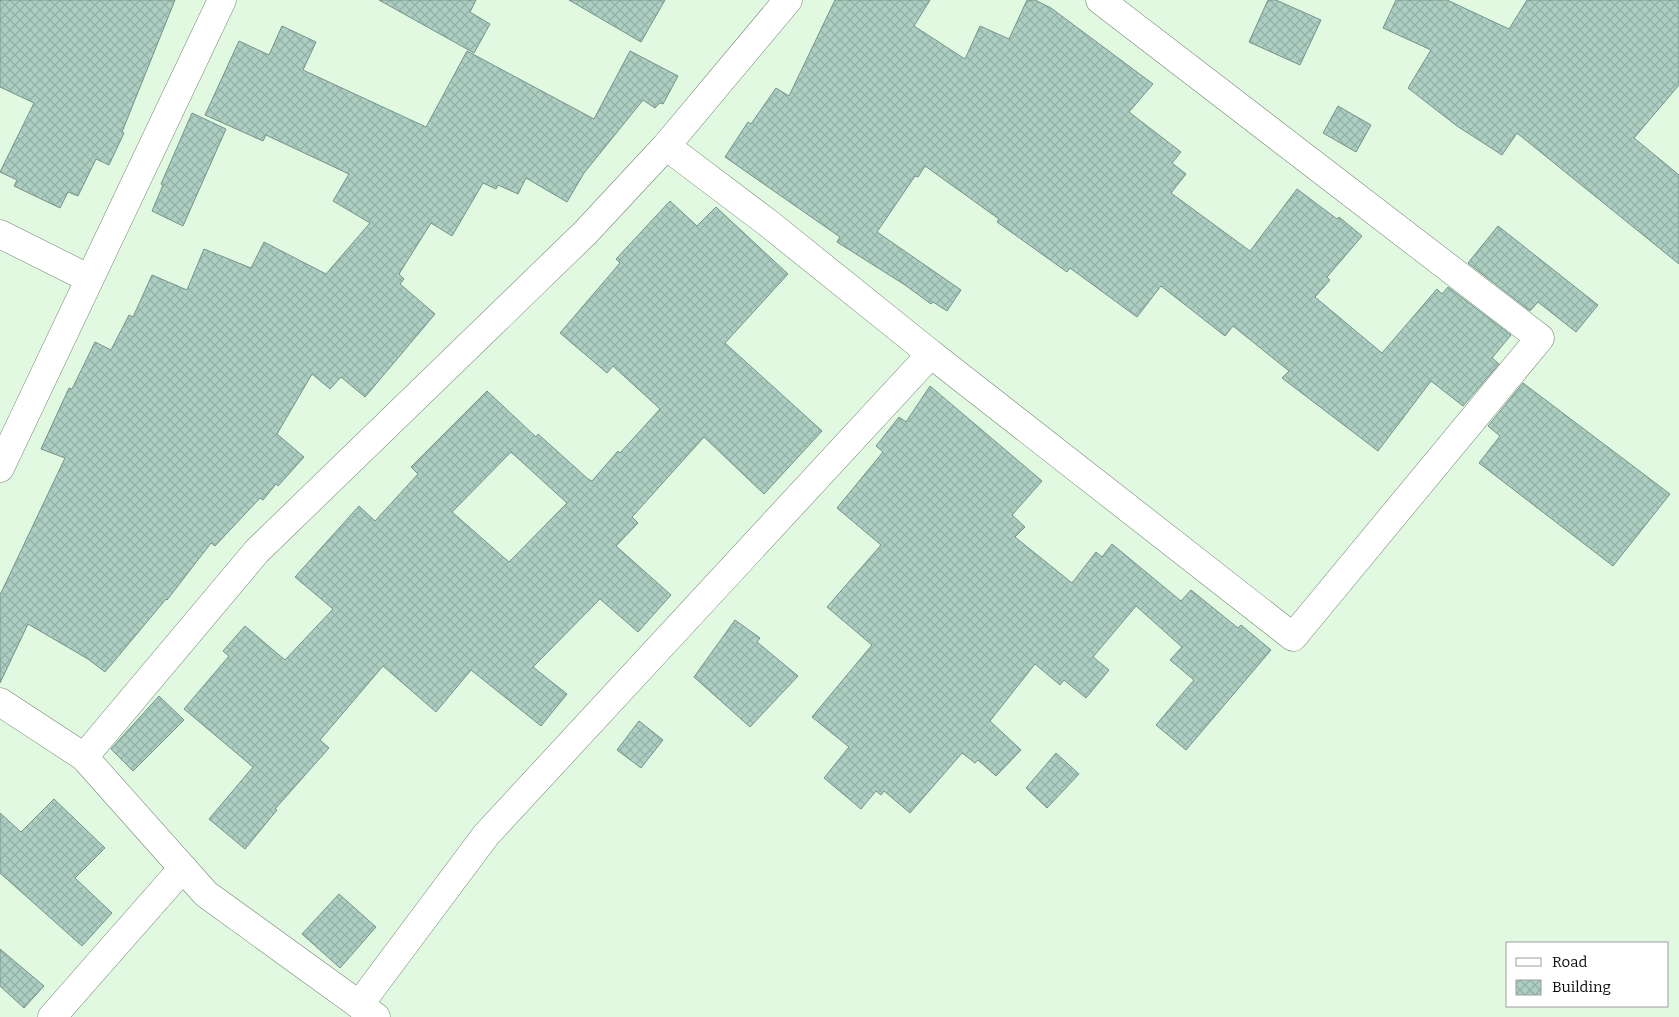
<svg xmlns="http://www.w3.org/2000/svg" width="1679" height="1017" font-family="Bitter,serif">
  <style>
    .building { fill: url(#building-cross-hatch); stroke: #74948a; fill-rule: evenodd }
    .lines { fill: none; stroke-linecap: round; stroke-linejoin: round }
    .street-casing { stroke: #728671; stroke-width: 29 }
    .street { stroke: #fff; stroke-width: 28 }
  </style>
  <defs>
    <pattern id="building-cross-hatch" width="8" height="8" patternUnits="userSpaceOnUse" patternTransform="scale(1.25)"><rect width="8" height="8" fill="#adcec2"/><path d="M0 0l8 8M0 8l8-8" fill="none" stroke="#93b0a5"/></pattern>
  </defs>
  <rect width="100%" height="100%" fill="#e2f9e1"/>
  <g class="building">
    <polygon points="0,0 175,0 122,132 124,133 109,165 96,159 78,196 68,192 60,208 14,186 17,180 0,172 34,103 0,87"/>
    <polygon points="379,0 476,0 470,12 490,24 474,53"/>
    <polygon points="569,0 665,0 641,42"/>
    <polygon points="835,0 930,0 914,26 965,59 980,26 1009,39 1027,0 1035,0 1051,8 1153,84 1129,112 1181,152 1172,163 1186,174 1171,193 1250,251 1297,189 1337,219 1339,217 1362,236 1327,277 1330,280 1315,297 1382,353 1437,289 1442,294 1448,287 1511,335 1492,358 1499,364 1463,406 1431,381 1378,451 1282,378 1289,371 1233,326 1225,336 1161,286 1137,317 1070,268 1067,272 997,222 999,219 925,166 918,177 915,176 877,232 961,290 947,311 933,302 931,304 905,285 837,242 840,237 725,157 748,122 751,124 776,88 789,96"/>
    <polygon points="1268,0 1276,0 1321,20 1300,65 1249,42"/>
    <polygon points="1396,0 1447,0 1509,29 1527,0 1679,0 1679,85 1634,138 1679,175 1679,264 1517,133 1502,155 1457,126 1408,88 1431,50 1383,28"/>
    <polygon points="282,26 316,42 303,70 426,127 467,51 594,119 630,51 678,76 663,104 660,103 655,108 643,100 584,173 567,202 526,178 518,194 498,185 496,189 483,183 452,236 431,223 399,274 404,279 400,284 435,314 365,397 341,377 330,389 312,374 277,434 304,457 278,486 276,484 263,500 260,498 215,546 211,543 167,600 166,599 105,672 88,659 28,624 0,683 0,595 65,458 41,449 69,388 72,389 95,342 111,350 129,315 133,317 152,275 187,290 204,249 251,268 264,242 326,274 370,223 333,201 349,174 266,135 263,141 205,115 239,41 269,55"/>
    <polygon points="1338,106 1371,125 1356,152 1323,133"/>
    <polygon points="192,113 226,129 183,226 152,211 163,185 161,184"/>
    <path d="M670 201 697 226 716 207 788 274 725 343 822 431 764 494 704 437 632 517 638 523 616 546 671 595 638 632 600 599 533 667 567 694 541 726 471 670 436 712 383 666 320 740 329 748 275 809 277 810 245 849 209 819 253 767 184 709 229 656 223 651 245 626 285 660 333 609 295 577 359 506 375 521 418 474 411 467 487 391 536 437 538 434 588 479 592 481 618 451 620 453 660 409 613 366 607 373 560 333 620 263 616 259ZM511 452 567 503 509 562 452 512Z"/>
    <polygon points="1498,226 1598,305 1576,332 1538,302 1530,311 1468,263"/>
    <polygon points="1523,383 1670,494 1613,566 1479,463 1500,436 1488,426"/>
    <polygon points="930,386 1042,481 1012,515 1025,527 1015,537 1072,583 1096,552 1102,557 1112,544 1181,601 1191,590 1238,628 1241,625 1271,650 1186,750 1156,725 1194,680 1170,660 1182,647 1136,606 1093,657 1109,670 1086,698 1064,680 1060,685 1035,664 990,721 1021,750 996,776 978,760 975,763 962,753 910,813 884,791 881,795 876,791 861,809 824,778 849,747 812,717 872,645 827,607 881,545 837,508 883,452 876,446 899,417 906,422"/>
    <polygon points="735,620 760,638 757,642 798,676 750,727 694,677"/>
    <polygon points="159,696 184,720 133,771 111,749"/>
    <polygon points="639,721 663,740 641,768 617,750"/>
    <polygon points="1056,753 1079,774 1047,808 1026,788"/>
    <polygon points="54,799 105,848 75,878 112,913 82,946 0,873 0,813 21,832"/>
    <polygon points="339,894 376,927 340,968 302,934"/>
    <polygon points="0,949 44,986 24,1008 0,986"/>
  </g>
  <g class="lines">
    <defs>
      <g id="street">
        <polyline points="0,234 88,278"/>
        <polyline points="931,354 1293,637 1540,338 1100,0"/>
        <polyline points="0,468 222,0"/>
        <polyline points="0,702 84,757 206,894 376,1017"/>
        <polyline points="84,757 257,551 586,232 666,146 788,0"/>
        <polyline points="359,1005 486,835 931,354 768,223 666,146"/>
        <polyline points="52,1017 183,868"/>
      </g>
    </defs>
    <use href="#street" class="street-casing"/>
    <use href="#street" class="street"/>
  </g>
  <rect x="1506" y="942" width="162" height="65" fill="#ffffff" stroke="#9c9e9b"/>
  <rect x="1516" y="958" width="25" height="8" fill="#ffffff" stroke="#9c9e9b"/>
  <text x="1552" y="967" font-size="15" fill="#070d06">Road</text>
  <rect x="1516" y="980" width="25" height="15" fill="url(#building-cross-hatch)" stroke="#9c9e9b"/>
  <text x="1552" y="992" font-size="15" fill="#070d06">Building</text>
</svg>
